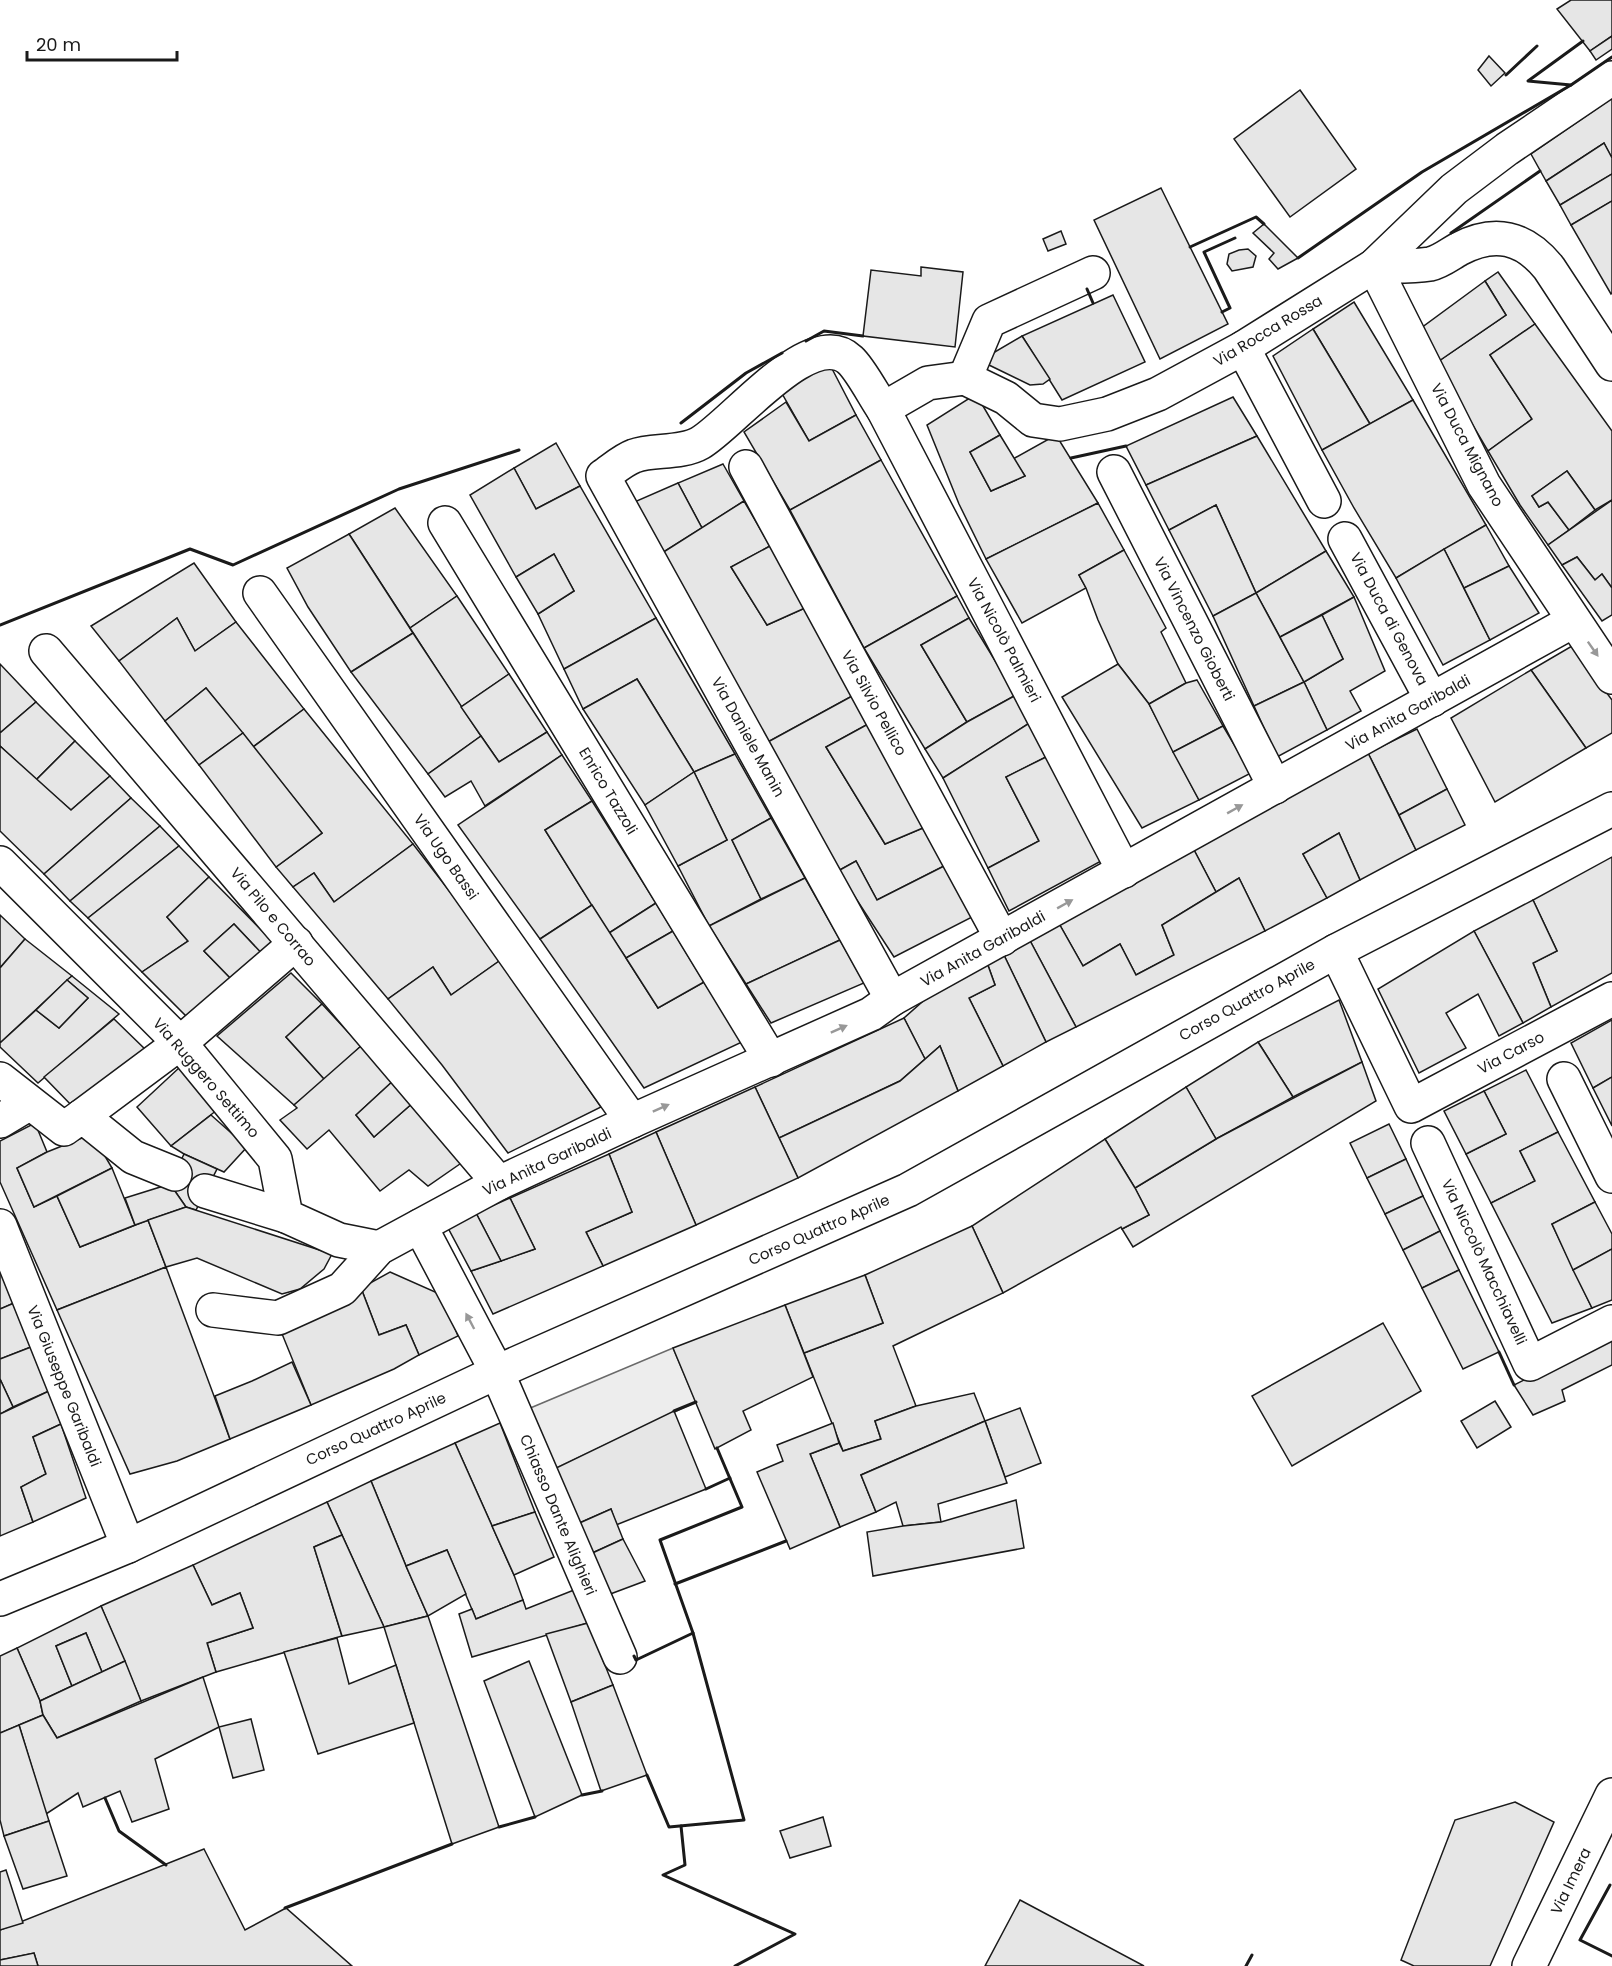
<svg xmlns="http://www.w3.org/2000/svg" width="1612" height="1966" font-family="Poppins,sans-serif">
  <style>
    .parking { fill: #ededed; stroke: #6a6a6a; stroke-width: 1.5 }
    .building { fill: #e6e6e6; stroke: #1a1a1a; stroke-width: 1.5 }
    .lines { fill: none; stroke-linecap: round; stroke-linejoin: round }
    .minor-casing { stroke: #1a1a1a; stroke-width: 36 }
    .minor { stroke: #fff; stroke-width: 33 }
    .wall { stroke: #1a1a1a; stroke-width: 3 }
    .oneway { fill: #989898 }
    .labels { text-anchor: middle; stroke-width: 4.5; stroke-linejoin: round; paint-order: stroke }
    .street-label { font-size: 15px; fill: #1a1a1a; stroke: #fff }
  </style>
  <rect width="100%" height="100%" fill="#fff"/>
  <polygon class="parking" points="673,1348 696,1402 552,1470 528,1409"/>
  <g class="building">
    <polygon points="1571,0 1612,0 1612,36 1590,51 1557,9"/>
    <polygon points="1612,36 1612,49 1596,60 1590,51"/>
    <polygon points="1489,56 1505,73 1491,86 1478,70"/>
    <polygon points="1300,90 1356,169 1290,217 1234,139"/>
    <polygon points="1612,98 1612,158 1604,143 1546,181 1531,154"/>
    <polygon points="1604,143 1612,158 1612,174 1560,205 1546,181"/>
    <polygon points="1612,174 1612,201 1571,225 1560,205"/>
    <polygon points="1161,188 1228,324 1160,359 1094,220"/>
    <polygon points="1612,201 1612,293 1611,294 1571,225"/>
    <polygon points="1264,224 1298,258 1278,269 1269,259 1274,253 1253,233"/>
    <polygon points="1061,231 1066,244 1048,251 1043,239"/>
    <polygon points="1248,249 1256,256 1253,267 1232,271 1227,264 1229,254 1239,250"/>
    <polygon points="921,267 963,272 955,347 863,336 871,270 921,276"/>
    <polygon points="1498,272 1535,324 1490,355 1532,419 1488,451 1436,363 1506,315 1485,281"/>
    <polygon points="1485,281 1506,315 1436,363 1417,331"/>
    <polygon points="1113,295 1145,362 1062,400 1022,336"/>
    <polygon points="1354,302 1413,400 1370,424 1313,329"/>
    <polygon points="1535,324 1612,431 1612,500 1595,510 1567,471 1532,496 1539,507 1548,502 1569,530 1548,545 1520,505 1488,451 1532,419 1490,355"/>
    <polygon points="1313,329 1370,424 1322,450 1273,356"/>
    <polygon points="1022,336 1050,379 1043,384 1030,385 989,365 993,353"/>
    <polygon points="828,361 856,415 809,441 780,390"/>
    <polygon points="976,394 1000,435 970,452 991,491 1025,476 1013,459 1056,435 1098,503 986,559 959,504 927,425"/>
    <polygon points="1233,397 1257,436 1146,485 1126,446"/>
    <polygon points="1413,400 1486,525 1396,578 1354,508 1322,450"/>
    <polygon points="786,402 809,441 856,415 881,460 790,510 744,432"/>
    <polygon points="1000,435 1025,476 991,491 970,452"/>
    <polygon points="1257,436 1326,551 1256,593 1216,505 1169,530 1146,485"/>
    <polygon points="556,443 580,486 536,509 514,468"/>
    <polygon points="881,460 957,596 864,648 790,510"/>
    <polygon points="723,464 744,501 702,528 678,483"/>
    <polygon points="514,468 536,509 580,486 656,618 564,669 538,614 574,591 554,554 516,577 470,495"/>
    <polygon points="1567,471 1595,510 1569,530 1548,502 1539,507 1532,496"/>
    <polygon points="678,483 702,528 662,553 632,503"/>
    <polygon points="1612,500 1612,588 1602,574 1595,580 1577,557 1562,565 1548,545"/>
    <polygon points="744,501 770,546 731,567 767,625 805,608 854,695 766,743 693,604 662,553"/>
    <polygon points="1098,503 1124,550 1079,575 1086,588 1022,623 986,559"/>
    <polygon points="1216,505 1256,593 1213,616 1169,530"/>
    <polygon points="395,508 457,596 410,628 349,534"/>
    <polygon points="1486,525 1509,566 1464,588 1444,549"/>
    <polygon points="349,534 413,633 351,672 308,607 287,568"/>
    <polygon points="770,546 805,608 767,625 731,567"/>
    <polygon points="1444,549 1490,640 1443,665 1396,578"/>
    <polygon points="1124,550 1166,628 1161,632 1186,683 1149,704 1118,664 1098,620 1086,588 1079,575"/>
    <polygon points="1326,551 1354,597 1280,637 1256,593"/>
    <polygon points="554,554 574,591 538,614 516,577"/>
    <polygon points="1577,557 1595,580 1602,574 1612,588 1612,615 1602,621 1562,565"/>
    <polygon points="194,563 236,622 195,651 177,618 119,661 91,626"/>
    <polygon points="1509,566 1539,613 1490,640 1464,588"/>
    <polygon points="1256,593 1304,682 1254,706 1213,616"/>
    <polygon points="457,596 509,674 461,707 410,628"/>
    <polygon points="957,596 969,618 921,645 967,722 925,749 864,648"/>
    <polygon points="1354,597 1385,671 1350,691 1361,711 1327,730 1304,682 1343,659 1322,615"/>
    <polygon points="1322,615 1343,659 1304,682 1280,637"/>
    <polygon points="177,618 195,651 236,622 304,709 253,747 206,688 165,721 119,661"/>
    <polygon points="656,618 735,754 694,772 637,679 583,709 564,669"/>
    <polygon points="969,618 1016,695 967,722 921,645"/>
    <polygon points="413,633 481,736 428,774 351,672"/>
    <polygon points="1572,646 1612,700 1612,733 1586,748 1531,670"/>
    <polygon points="0,664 36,702 0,733"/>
    <polygon points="1118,664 1149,704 1199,800 1142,828 1062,697"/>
    <polygon points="1531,670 1586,748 1495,802 1451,718"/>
    <polygon points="509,674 547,732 499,762 461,707"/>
    <polygon points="637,679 694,772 645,805 583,709"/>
    <polygon points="1197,680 1223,726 1173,752 1149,704 1186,683"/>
    <polygon points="1304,682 1327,730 1277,757 1254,706"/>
    <polygon points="206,688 243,733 199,765 165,721"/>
    <polygon points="854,695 870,723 826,747 885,844 930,825 950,863 877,900 856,861 838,871 766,743"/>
    <polygon points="1016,695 1031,722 943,778 925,749 967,722"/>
    <polygon points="36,702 75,741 36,780 0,746 0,733"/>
    <polygon points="304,709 413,844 334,902 314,873 293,887 276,867 322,833 253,747"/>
    <polygon points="1031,722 1048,756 1006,777 1039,841 988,868 943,778"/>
    <polygon points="870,723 930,825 885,844 826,747"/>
    <polygon points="1223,726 1251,773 1199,800 1173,752"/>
    <polygon points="1417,729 1447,789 1399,815 1368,753"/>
    <polygon points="547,732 562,755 485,806 471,781 445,797 428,774 481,736 499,762"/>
    <polygon points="243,733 322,833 276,867 199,765"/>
    <polygon points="75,741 110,776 71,810 36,780"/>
    <polygon points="0,746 71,810 110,776 131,798 44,874 0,831"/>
    <polygon points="1368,753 1416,850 1360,880 1339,833 1303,854 1327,898 1265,931 1239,878 1216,892 1193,848"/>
    <polygon points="735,754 771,818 732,840 761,899 709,926 678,866 727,840 694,772"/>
    <polygon points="562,755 592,801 545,830 592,905 540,939 458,825"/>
    <polygon points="1048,756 1103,860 1009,911 988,868 1039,841 1006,777"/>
    <polygon points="694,772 727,840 678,866 645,805"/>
    <polygon points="1447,789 1465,825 1416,850 1399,815"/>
    <polygon points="131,798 160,826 70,901 44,874"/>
    <polygon points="592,801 656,903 609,933 545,830"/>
    <polygon points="771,818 805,878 761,899 732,840"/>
    <polygon points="160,826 179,846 88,918 70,901"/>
    <polygon points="1339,833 1360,880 1327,898 1303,854"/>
    <polygon points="413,844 502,959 451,995 433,967 388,999 293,887 314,873 334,902"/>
    <polygon points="179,846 209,877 167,917 188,941 142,972 88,918"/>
    <polygon points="1193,848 1216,892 1162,925 1174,955 1136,975 1120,944 1083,966 1057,920"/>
    <polygon points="1612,857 1612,973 1551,1007 1533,963 1557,951 1533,900"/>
    <polygon points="856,861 877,900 950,863 978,914 894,957 838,871"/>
    <polygon points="209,877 278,947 266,958 234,924 204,951 237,985 195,1025 142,972 188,941 167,917"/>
    <polygon points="805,878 840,940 746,984 709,926"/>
    <polygon points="1239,878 1265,931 1076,1027 1027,935 1057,920 1083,966 1120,944 1136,975 1174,955 1162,925"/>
    <polygon points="1533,900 1557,951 1533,963 1551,1007 1523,1023 1474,931"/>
    <polygon points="656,903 673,931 626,958 609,933"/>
    <polygon points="592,905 658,1008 704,982 742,1042 644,1088 540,939"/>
    <polygon points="0,915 25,939 0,968"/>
    <polygon points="234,924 266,958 237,985 204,951"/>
    <polygon points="673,931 704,982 658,1008 626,958"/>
    <polygon points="1474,931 1523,1023 1499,1036 1478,994 1446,1013 1466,1048 1419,1073 1378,989"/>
    <polygon points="1027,935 1076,1027 1046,1042 1001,949"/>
    <polygon points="25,939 72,976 0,1043 0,968"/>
    <polygon points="840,940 864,983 771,1023 746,984"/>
    <polygon points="1001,949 1046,1042 1003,1066 969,998 995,985 985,957"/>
    <polygon points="985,957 995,985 969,998 1003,1066 958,1091 940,1046 925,1059 904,1018 956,972"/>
    <polygon points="502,959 546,1028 601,1107 508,1153 442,1065 388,999 433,967 451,995"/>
    <polygon points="291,973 322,1004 286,1037 325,1080 294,1105 217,1036"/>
    <polygon points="72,976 119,1014 38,1083 0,1047 0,1043 36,1010 59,1028 88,998 67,980"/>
    <polygon points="67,980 88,998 59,1028 36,1010"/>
    <polygon points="1339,1000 1362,1062 1293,1097 1258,1042"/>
    <polygon points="322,1004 361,1046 325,1080 286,1037"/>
    <polygon points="904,1018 925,1059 900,1081 779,1138 755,1087"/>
    <polygon points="114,1019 150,1054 76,1110 44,1077"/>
    <polygon points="1612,1020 1612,1077 1593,1088 1571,1043"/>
    <polygon points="1258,1042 1293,1097 1216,1139 1186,1087"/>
    <polygon points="361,1046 394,1080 356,1115 374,1137 415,1101 470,1157 428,1186 409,1170 380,1191 329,1130 307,1149 280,1120 297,1108 294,1105"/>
    <polygon points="940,1046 958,1091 798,1178 779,1138 900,1081"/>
    <polygon points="1362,1062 1376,1101 1133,1247 1122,1229 1149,1215 1135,1188 1216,1139"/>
    <polygon points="180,1067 217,1110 171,1146 137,1107"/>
    <polygon points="1526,1070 1558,1132 1520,1151 1535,1181 1491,1203 1466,1154 1506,1134 1484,1091"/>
    <polygon points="1612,1077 1612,1126 1593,1088"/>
    <polygon points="394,1080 415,1101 374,1137 356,1115"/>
    <polygon points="755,1087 798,1178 696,1225 656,1132"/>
    <polygon points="1186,1087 1216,1139 1135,1188 1105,1139"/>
    <polygon points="1484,1091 1506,1134 1466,1154 1444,1111"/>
    <polygon points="211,1115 247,1147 224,1172 184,1154 171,1146"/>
    <polygon points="35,1123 47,1152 17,1168 34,1207 57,1196 80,1247 148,1220 166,1267 57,1310 0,1182 0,1141"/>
    <polygon points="1389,1124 1406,1159 1367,1178 1350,1143"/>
    <polygon points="656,1132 696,1225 603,1266 586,1232 632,1212 609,1154"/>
    <polygon points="1558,1132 1595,1202 1552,1224 1592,1308 1552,1323 1491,1203 1535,1181 1520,1151"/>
    <polygon points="92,1134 112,1168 34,1207 17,1168 47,1152"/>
    <polygon points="1105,1139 1135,1188 1149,1215 1122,1229 1121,1227 1003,1293 972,1226"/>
    <polygon points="184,1154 217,1169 196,1210 186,1207 170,1184"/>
    <polygon points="609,1154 632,1212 586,1232 603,1266 493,1314 471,1271 535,1249 510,1198"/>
    <polygon points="1406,1159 1423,1196 1385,1214 1367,1178"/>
    <polygon points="112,1168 135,1225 80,1247 57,1196"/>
    <polygon points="170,1184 186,1207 135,1225 125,1198"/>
    <polygon points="1423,1196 1440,1231 1403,1250 1385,1214"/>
    <polygon points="510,1198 535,1249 501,1261 476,1213"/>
    <polygon points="1595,1202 1612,1234 1612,1249 1573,1270 1552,1224"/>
    <polygon points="186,1207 332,1254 324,1269 300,1289 282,1294 197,1258 166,1267 148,1220"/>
    <polygon points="476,1213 501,1261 471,1271 447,1226"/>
    <polygon points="972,1226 1003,1293 893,1346 916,1406 875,1421 881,1439 843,1451 804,1353 883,1323 865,1275"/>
    <polygon points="1440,1231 1459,1270 1422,1288 1403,1250"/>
    <polygon points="1612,1249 1612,1300 1592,1308 1573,1270"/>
    <polygon points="0,1266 14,1303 0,1309"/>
    <polygon points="166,1267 230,1439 177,1461 130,1474 57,1310"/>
    <polygon points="1459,1270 1499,1352 1463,1369 1422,1288"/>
    <polygon points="390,1272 442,1295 458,1336 419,1355 406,1325 379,1335 361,1288"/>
    <polygon points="865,1275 883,1323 804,1353 785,1305"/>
    <polygon points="361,1288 379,1335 406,1325 419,1355 394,1369 311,1405 278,1324"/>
    <polygon points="14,1303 31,1347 0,1359 0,1309"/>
    <polygon points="785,1305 813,1377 743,1411 751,1430 715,1449 673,1348"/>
    <polygon points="1383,1323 1421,1391 1292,1466 1252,1396"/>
    <polygon points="1612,1336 1612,1365 1562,1390 1565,1401 1533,1415 1514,1385"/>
    <polygon points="31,1347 49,1391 13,1407 0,1379 0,1359"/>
    <polygon points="292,1362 311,1405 230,1439 215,1396 252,1381"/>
    <polygon points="0,1379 13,1407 0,1414"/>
    <polygon points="49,1391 61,1424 33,1437 46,1474 21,1487 33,1522 0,1536 0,1414"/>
    <polygon points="974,1393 985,1421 861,1475 876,1512 840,1527 810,1454 839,1443 843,1451 881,1439 875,1421 916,1406"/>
    <polygon points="1495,1401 1511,1427 1477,1448 1461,1421"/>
    <polygon points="1020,1408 1041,1463 1005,1477 985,1421"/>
    <polygon points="674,1411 706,1489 616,1525 611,1509 575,1525 552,1470"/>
    <polygon points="985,1421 1007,1483 938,1504 941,1522 903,1526 896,1502 876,1512 861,1475"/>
    <polygon points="500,1423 535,1512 492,1526 455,1443"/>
    <polygon points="833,1423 839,1443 810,1454 840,1527 790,1549 757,1472 783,1461 777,1445"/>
    <polygon points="61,1424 86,1498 33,1522 21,1487 46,1474 33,1437"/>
    <polygon points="455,1443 514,1575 523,1600 476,1619 447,1550 406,1566 371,1481"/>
    <polygon points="371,1481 406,1566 428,1616 384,1627 327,1502"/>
    <polygon points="1016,1500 1024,1548 873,1576 867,1532 903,1526 941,1522"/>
    <polygon points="327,1502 342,1535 314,1547 342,1636 216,1672 207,1643 253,1628 240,1593 212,1605 193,1565"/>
    <polygon points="611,1509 623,1539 588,1555 575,1525"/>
    <polygon points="535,1512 554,1557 514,1575 492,1526"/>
    <polygon points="342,1535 384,1627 342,1636 314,1547"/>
    <polygon points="623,1539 645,1581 605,1596 588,1555"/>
    <polygon points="447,1550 466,1594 428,1616 406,1566"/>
    <polygon points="193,1565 212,1605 240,1593 253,1628 207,1643 216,1672 141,1701 101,1606"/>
    <polygon points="574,1590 588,1623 472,1657 459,1614 472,1609 476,1619 523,1600 526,1609"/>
    <polygon points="101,1606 125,1661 102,1672 86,1633 56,1646 72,1686 40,1701 17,1648"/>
    <polygon points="428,1616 499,1827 452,1844 384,1627"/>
    <polygon points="588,1623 613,1685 571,1702 546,1634"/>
    <polygon points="86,1633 102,1672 72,1686 56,1646"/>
    <polygon points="337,1638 349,1684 396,1665 414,1723 318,1754 284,1652"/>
    <polygon points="17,1648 40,1701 43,1715 0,1733 0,1656"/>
    <polygon points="125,1661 141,1701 57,1738 43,1715 40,1701"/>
    <polygon points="529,1661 582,1795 535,1817 484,1681"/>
    <polygon points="203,1677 219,1727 155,1759 169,1809 132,1822 120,1791 83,1807 78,1793 46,1814 19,1725 43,1715 57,1738"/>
    <polygon points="613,1685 647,1775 601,1791 571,1702"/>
    <polygon points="251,1719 264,1770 233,1778 219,1727"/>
    <polygon points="19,1725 49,1821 4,1836 0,1820 0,1733"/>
    <polygon points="1515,1802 1554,1822 1490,1966 1414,1966 1401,1960 1455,1820"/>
    <polygon points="823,1817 831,1846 790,1858 780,1831"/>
    <polygon points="49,1821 67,1876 23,1889 4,1836"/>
    <polygon points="204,1849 245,1930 286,1908 352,1966 38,1966 34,1953 0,1960 0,1930"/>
    <polygon points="6,1870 23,1923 0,1930 0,1872"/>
    <polygon points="1020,1900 1144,1966 985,1966"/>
    <polygon points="34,1953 38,1966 0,1966 0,1960"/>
  </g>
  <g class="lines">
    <defs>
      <g id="minor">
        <polyline points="1243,348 1324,501"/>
        <path d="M1612 364 1549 268C1524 237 1495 230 1459 249 1450 254 1440 262 1430 264 1412 267 1392 266 1374 266L1484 485 1612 677"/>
        <polyline points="965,378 989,321 1093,273"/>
        <polyline points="883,409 928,383 965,378 1006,398 1033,420 1060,424 1107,414 1158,394 1243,348 1374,266 1454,189 1507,149 1612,78"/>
        <polyline points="746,467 1002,939"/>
        <polyline points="1114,472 1275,787"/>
        <polyline points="445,523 771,1060"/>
        <polyline points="1345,539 1432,700"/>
        <polyline points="260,593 632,1121"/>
        <polyline points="46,651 499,1183"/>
        <polyline points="0,863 180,1043 275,1159 286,1216 339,1240 379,1248"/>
        <polyline points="1336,951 1411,1106 1612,999"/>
        <path d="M892 999 603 476C612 470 623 460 634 456 652 449 681 454 700 443 733 424 811 324 850 360 861 370 874 396 883 409L1124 871"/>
        <polyline points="0,1079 64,1129 82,1116 133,1157 175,1174"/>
        <polyline points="1564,1079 1612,1176"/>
        <polyline points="82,1116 180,1043 296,943"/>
        <polyline points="0,1121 30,1103"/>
        <polyline points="1428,1143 1530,1364 1612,1322"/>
        <polyline points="205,1191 286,1216"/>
        <polyline points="0,1226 128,1546"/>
        <polyline points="420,1226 497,1372 620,1657"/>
        <polyline points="213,1310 278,1318 342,1289 379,1248 499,1183 632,1121 871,1014 892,999 1573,621"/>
        <polyline points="0,1599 128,1546 497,1372 908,1190 1336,951 1612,809"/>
        <polyline points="1529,1966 1612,1795"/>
      </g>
    </defs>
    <use href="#minor" class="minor-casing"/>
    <use href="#minor" class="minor"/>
    <g class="wall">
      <polyline points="1506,75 1537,46"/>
      <polyline points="1571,85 1528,81 1583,41"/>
      <polyline points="1451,233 1540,171"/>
      <polyline points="1190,247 1256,217 1264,224"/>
      <polyline points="1298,258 1422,172 1571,85 1612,57"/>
      <polyline points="1087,289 1093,303"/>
      <polyline points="1222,312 1230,308 1204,252 1235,238"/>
      <polyline points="806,341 824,331 863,336"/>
      <polyline points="681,423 746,373 782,353"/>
      <polyline points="1071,458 1126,446"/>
      <polyline points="0,625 190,549 233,565 399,489 519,450"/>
      <polyline points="1499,1352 1514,1385"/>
      <polyline points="674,1411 696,1402"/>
      <polyline points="706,1489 730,1478"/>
      <polyline points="675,1584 786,1541"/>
      <polyline points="634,1656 636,1660 693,1633 660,1540 742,1507 717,1448"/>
      <polyline points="647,1775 669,1827 744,1820 693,1633"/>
      <polyline points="582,1795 602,1791"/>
      <polyline points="105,1798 119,1831 166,1865"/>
      <polyline points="681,1826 685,1865 663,1875 795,1934 735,1966"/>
      <polyline points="499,1827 535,1817"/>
      <polyline points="1610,1885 1580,1940 1612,1956"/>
      <polyline points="285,1908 452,1844"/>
      <polyline points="1246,1966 1252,1955"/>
    </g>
  </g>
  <defs><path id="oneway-solid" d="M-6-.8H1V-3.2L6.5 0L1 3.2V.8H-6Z" transform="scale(1.5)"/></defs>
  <g class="oneway">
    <use href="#oneway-solid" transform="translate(1593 649) rotate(55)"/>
    <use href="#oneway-solid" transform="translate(1235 809) rotate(-29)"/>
    <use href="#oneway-solid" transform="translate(1065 904) rotate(-29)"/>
    <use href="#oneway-solid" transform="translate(839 1029) rotate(-24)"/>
    <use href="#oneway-solid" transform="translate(661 1108) rotate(-24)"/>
    <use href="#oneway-solid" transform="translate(470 1321) rotate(-118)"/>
  </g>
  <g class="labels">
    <g class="street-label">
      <text transform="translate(1268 331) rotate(-31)" y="5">Via Rocca Rossa</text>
      <text transform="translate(1467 445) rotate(62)" y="5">Via Duca Mignano</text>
      <text transform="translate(1389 619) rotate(62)" y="5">Via Duca di Genova</text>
      <text transform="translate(1194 629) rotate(63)" y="5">Via Vincenzo Gioberti</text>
      <text transform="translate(1004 640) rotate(62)" y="5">Via Nicolò Palmieri</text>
      <text transform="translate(874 703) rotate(61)" y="5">Via Silvio Pellico</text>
      <text transform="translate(1408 713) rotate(-29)" y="5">Via Anita Garibaldi</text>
      <text transform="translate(748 737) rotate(61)" y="5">Via Daniele Manin</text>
      <text transform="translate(608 791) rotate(59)" y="5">Enrico Tazzoli</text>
      <text transform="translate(446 857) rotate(55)" y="5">Via Ugo Bassi</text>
      <text transform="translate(273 917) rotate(50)" y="5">Via Pilo e Corrao</text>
      <text transform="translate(983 949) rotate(-29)" y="5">Via Anita Garibaldi</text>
      <text transform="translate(1247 1000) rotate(-29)" y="5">Corso Quattro Aprile</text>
      <text transform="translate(1511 1053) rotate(-28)" y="5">Via Carso</text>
      <text transform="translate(206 1078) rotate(49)" y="5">Via Ruggero Settimo</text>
      <text transform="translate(547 1162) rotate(-25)" y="5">Via Anita Garibaldi</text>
      <text transform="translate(819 1230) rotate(-24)" y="5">Corso Quattro Aprile</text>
      <text transform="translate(1484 1262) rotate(65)" y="5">Via Niccolò Macchiavelli</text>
      <text transform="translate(64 1386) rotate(68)" y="5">Via Giuseppe Garibaldi</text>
      <text transform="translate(376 1429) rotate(-25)" y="5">Corso Quattro Aprile</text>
      <text transform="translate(558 1515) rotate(67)" y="5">Chiasso Dante Alighieri</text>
      <text transform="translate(1571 1881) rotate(-64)" y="5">Via Imera</text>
    </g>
  </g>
  <path d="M27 51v9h150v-9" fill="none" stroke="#1a1a1a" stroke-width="3"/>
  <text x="36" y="51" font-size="18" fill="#1a1a1a" stroke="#ffffff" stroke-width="4.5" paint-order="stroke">20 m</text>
</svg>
